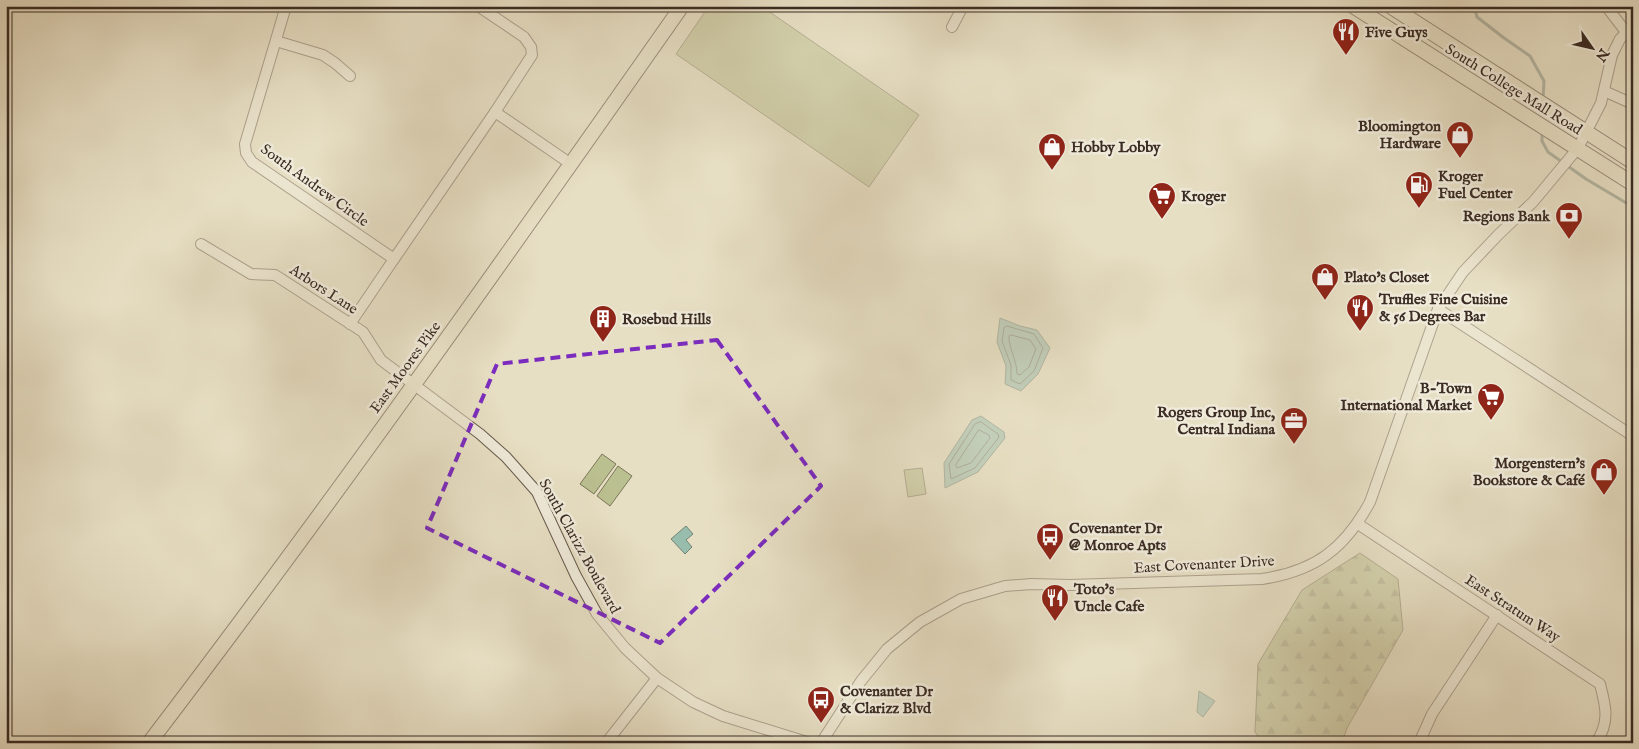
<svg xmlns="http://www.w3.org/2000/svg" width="1639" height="749" font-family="'IM FELL English',serif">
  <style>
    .green { fill: #bbc090; stroke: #7b765a }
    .forest { fill: url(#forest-firs); stroke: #7b765a }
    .water { fill: #98bdad; stroke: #738376 }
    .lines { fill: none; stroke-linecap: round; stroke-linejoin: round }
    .shore { stroke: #6a7468; stroke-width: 1 }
    .stream { stroke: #738376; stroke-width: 3 }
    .minor-casing { stroke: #66594c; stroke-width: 12 }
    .major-casing { stroke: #3b2c24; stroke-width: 16 }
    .minor { stroke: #efead9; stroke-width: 10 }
    .major { stroke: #e7dfc4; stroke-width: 14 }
    .marked { fill: none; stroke: #7b2cbf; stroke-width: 4; stroke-dasharray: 10 6; stroke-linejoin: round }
    .labels { text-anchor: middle; stroke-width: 5; stroke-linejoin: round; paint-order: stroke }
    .poi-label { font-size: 15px; font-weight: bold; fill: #3b2c24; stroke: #efead9; text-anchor: start }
    .street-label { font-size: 15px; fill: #3b2c24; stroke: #efead9 }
  </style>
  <defs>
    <pattern id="forest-firs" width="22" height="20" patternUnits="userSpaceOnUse" patternTransform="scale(1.25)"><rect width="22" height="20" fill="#bbc090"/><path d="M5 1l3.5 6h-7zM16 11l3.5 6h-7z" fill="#999c75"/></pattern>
  </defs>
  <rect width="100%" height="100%" fill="#e7dfc4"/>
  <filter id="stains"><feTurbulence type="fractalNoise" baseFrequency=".004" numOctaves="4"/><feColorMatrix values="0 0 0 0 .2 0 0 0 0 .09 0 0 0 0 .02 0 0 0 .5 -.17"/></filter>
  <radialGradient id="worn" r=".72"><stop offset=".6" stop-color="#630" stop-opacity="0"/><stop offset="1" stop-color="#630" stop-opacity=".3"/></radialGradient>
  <g class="green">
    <polygon points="709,6 761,6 919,115 869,187 676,54"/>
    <polygon points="602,454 616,464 594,494 580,484"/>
    <polygon points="618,466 632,476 610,506 597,496"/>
    <polygon points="922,468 926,494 908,497 904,470"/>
  </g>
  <polygon class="forest" points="1360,553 1398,579 1403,630 1347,728 1342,743 1263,743 1255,732 1258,664 1302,590"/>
  <g class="water">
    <polygon points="1000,318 1020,326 1037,330 1050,348 1038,374 1021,391 1005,384 1006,366 997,342"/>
    <polygon points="981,416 1004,432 1005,438 978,472 945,488 944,463 972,420"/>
    <polygon points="686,526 693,534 686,540 692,547 685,554 671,539"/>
    <polygon points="1199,691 1215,701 1203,717 1197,712"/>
  </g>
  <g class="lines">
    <g class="shore">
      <polygon points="1007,326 1034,334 1043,348 1034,371 1020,384 1011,380 1011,365 1002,341 1004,328"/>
      <path d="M1011 335 1030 340 1036 349 1029 367 1020 375 1017 374C1017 360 1008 347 1009 336Z"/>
      <polygon points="981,422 998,434 999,437 975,468 951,479 949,464 975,424"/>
      <polygon points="979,430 989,435 990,438 971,463 957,468 956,465"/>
    </g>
    <g class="stream">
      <polyline points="1474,6 1477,17 1504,38 1530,56 1544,81 1543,99"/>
      <polyline points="1542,130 1542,141 1548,152 1586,179 1633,207"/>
    </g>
    <defs>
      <g id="minor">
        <polyline points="286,6 245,144 246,153 252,162 394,259 495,112 532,55 531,47 524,37 478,6"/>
        <polyline points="1606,6 1626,32"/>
        <polyline points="952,27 963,6"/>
        <polyline points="276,41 323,55 335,63 350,76"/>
        <polyline points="1604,91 1633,104"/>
        <polyline points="495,112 571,164"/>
        <polyline points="201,244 251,274 275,275 363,332 381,360 480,434 506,457 537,492 576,576 597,614 625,648 657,678 693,702 723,716 810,743"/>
        <polyline points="1438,309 1633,436"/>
        <polyline points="350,324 394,259"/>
        <path d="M1358 524 1600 684C1606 707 1610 722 1596 743"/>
        <polyline points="606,743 657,678"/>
        <path d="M821 743 861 681 887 649 920 622 961 599 1005 586 1031 584 1070 585 1262 579C1316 571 1345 548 1370 502L1438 309 1463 272 1498 235 1533 202 1578 148 1601 103 1612 55 1620 39 1633 26"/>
        <polyline points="1419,743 1432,714 1497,615"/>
      </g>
      <g id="major">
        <polyline points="1353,6 1633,184"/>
        <polyline points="1390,6 1633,162"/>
        <path d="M149 743C333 502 508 254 682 6"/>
      </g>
    </defs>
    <use href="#minor" class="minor-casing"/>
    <use href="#major" class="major-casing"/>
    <use href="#minor" class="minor"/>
    <use href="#major" class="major"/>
  </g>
  <path d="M0 0H1639V749H0ZM717 340 821 486 660 643 427 528 497 364Z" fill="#e7dfc4" fill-opacity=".55" fill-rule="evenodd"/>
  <path class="marked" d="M717 340 821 486 660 643 427 528 497 364Z"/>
  <defs>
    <symbol id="restaurant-pin" viewBox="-11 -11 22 30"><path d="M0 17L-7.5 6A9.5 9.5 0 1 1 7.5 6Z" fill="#8f2418" stroke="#efead9"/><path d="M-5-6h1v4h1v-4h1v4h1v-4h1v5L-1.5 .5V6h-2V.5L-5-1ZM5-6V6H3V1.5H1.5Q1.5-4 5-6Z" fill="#fff"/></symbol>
    <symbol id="shop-pin" viewBox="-11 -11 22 30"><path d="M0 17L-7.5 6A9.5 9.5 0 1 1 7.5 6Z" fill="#8f2418" stroke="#efead9"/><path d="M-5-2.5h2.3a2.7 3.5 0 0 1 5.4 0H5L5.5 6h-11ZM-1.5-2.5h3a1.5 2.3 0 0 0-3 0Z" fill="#fff"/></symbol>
    <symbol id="fuel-pin" viewBox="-11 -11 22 30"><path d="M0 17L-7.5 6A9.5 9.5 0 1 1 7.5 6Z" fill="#8f2418" stroke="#efead9"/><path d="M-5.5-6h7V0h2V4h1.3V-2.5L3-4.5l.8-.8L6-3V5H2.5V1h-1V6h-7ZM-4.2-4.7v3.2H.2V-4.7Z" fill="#fff"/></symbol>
    <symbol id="supermarket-pin" viewBox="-11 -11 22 30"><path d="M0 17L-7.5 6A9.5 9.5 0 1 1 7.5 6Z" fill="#8f2418" stroke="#efead9"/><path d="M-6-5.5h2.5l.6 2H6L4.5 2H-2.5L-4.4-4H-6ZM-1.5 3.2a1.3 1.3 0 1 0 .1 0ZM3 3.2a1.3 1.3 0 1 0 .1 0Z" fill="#fff"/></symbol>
    <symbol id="bank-pin" viewBox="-11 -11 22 30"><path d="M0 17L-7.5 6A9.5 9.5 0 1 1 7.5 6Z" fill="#8f2418" stroke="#efead9"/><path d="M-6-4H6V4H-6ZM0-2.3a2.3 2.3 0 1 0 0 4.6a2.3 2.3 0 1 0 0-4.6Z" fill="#fff"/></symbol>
    <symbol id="building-pin" viewBox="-11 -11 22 30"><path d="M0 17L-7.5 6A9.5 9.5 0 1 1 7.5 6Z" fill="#8f2418" stroke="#efead9"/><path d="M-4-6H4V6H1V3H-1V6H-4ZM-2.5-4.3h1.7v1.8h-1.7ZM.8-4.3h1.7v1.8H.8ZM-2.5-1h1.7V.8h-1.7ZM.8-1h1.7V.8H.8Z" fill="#fff"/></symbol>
    <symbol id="office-pin" viewBox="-11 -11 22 30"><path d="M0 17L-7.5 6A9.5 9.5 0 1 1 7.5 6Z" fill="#8f2418" stroke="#efead9"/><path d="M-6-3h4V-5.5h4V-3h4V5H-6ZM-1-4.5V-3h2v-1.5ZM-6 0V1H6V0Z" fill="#fff"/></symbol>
    <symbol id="bus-pin" viewBox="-11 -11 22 30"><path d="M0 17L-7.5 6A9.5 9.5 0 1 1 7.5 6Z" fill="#8f2418" stroke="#efead9"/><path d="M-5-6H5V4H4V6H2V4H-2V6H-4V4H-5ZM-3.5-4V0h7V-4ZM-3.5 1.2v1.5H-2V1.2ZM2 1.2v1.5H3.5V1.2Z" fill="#fff"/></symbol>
  </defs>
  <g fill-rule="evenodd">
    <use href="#restaurant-pin" x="1330" y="16" width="32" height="43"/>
    <use href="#shop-pin" x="1444" y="119" width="32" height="43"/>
    <use href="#shop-pin" x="1036" y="131" width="32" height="43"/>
    <use href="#fuel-pin" x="1403" y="169" width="32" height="43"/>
    <use href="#supermarket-pin" x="1146" y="180" width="32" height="43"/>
    <use href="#bank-pin" x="1553" y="200" width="32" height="43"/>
    <use href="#shop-pin" x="1309" y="261" width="32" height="43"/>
    <use href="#restaurant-pin" x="1344" y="292" width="32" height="43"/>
    <use href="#building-pin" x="587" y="303" width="32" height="43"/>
    <use href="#supermarket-pin" x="1475" y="381" width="32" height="43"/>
    <use href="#office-pin" x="1278" y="405" width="32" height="43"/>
    <use href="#shop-pin" x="1588" y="456" width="32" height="43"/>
    <use href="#bus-pin" x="1034" y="521" width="32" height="43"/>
    <use href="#restaurant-pin" x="1039" y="582" width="32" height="43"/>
    <use href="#bus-pin" x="805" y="684" width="32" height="43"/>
  </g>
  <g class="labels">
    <g class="poi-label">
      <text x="1365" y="37">Five Guys</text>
      <text x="1441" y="131" text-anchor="end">Bloomington<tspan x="1441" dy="17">Hardware</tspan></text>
      <text x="1071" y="152">Hobby Lobby</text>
      <text x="1438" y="181">Kroger<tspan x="1438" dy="17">Fuel Center</tspan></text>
      <text x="1181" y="201">Kroger</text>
      <text x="1550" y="221" text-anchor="end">Regions Bank</text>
      <text x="1344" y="282">Plato's Closet</text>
      <text x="1379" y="304">Truffles Fine Cuisine<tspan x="1379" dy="17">&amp; 56 Degrees Bar</tspan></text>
      <text x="622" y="324">Rosebud Hills</text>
      <text x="1472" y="393" text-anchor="end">B-Town<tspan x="1472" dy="17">International Market</tspan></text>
      <text x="1275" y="417" text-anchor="end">Rogers Group Inc,<tspan x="1275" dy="17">Central Indiana</tspan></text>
      <text x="1585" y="468" text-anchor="end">Morgenstern's<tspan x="1585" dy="17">Bookstore &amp; Café</tspan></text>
      <text x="1069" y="533">Covenanter Dr<tspan x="1069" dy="17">@ Monroe Apts</tspan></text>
      <text x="1074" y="594">Toto's<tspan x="1074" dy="17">Uncle Cafe</tspan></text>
      <text x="840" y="696">Covenanter Dr<tspan x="840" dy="17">&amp; Clarizz Blvd</tspan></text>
    </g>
    <g class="street-label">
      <text transform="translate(1514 89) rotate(32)" y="5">South College Mall Road</text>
      <text transform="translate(315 185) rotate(36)" y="5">South Andrew Circle</text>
      <text transform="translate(324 289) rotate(33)" y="5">Arbors Lane</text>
      <text transform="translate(405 367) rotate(-54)" y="5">East Moores Pike</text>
      <text transform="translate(580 546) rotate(61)" y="5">South Clarizz Boulevard</text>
      <text transform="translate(1204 564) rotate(-3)" y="5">East Covenanter Drive</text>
      <text transform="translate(1513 608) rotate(33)" y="5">East Stratum Way</text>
    </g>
  </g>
  <rect width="1639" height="749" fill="none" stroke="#e7dfc4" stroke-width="25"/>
  <rect x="8" y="8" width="1624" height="734" fill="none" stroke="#3b2c24" stroke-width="2.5"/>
  <rect x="12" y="12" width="1614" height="724" fill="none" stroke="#3b2c24"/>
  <g transform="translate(1592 48) rotate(124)" stroke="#efead9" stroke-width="4" paint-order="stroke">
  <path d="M0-4L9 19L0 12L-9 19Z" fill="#3b2c24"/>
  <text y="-8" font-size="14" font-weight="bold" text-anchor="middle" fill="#3b2c24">N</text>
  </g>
  <rect width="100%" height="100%" filter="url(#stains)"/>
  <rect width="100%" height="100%" fill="url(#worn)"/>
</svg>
